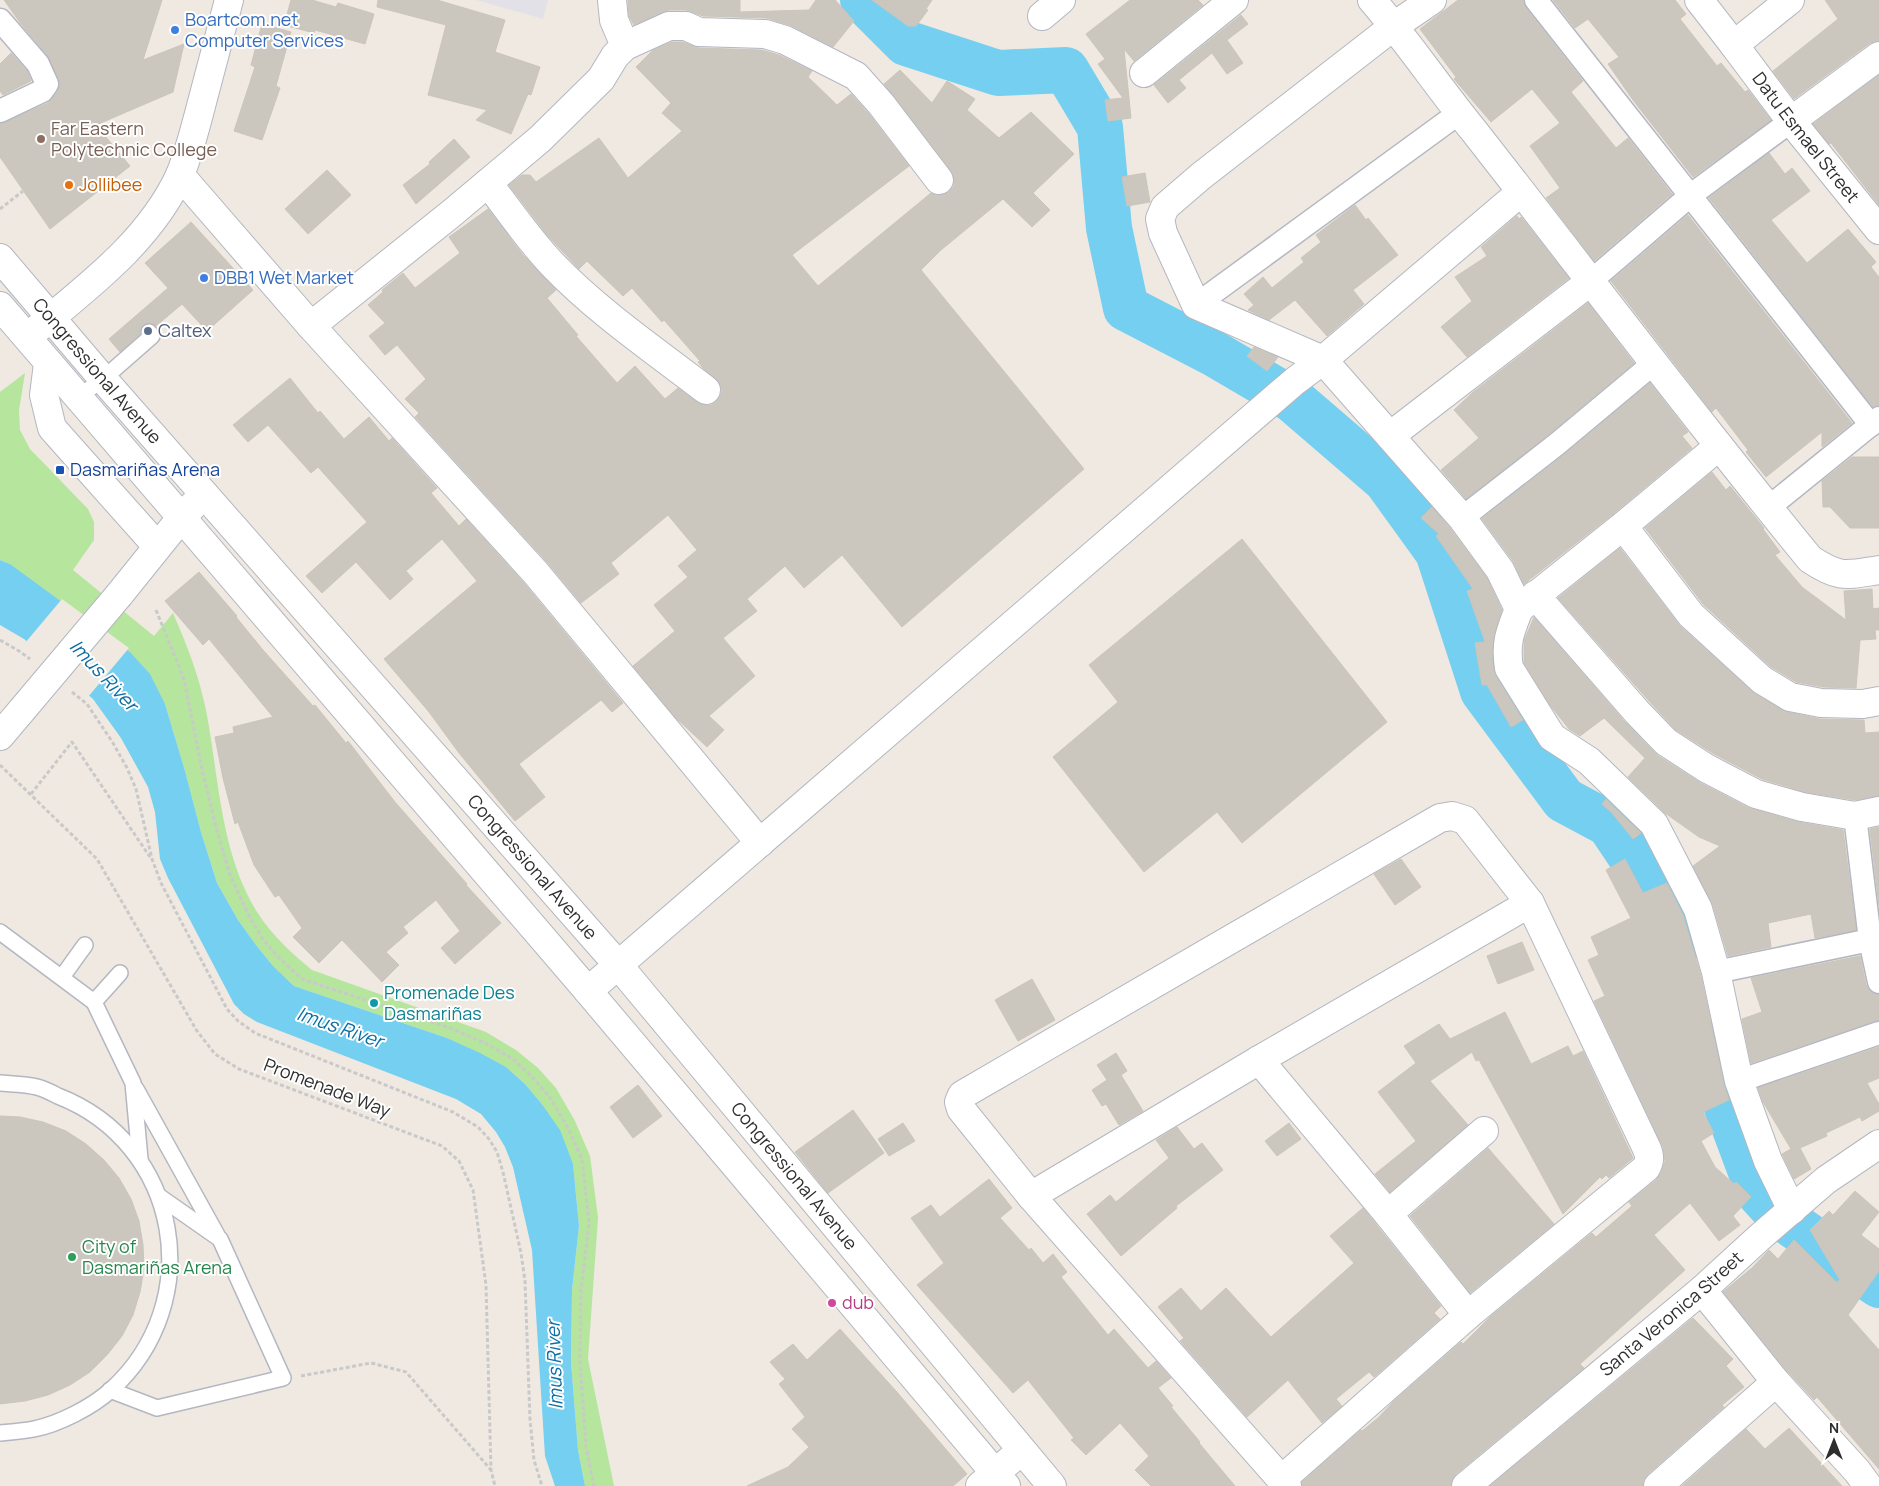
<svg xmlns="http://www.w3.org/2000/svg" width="1879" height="1486" font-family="Manrope,sans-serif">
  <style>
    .industrial { fill: #e3e1e8 }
    .green { fill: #b6e59e }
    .water { fill: #75cff0 }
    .pier { fill: #efe9e1 }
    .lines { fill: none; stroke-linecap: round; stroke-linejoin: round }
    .river { stroke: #75cff0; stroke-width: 46 }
    .building { fill: #cbc7bf; stroke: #cbc5ba }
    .service-casing { stroke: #b4b7c1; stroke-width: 18 }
    .pedestrian-casing { stroke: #b4b7c1; stroke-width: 25 }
    .minor-casing { stroke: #b4b7c1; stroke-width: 30 }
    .tertiary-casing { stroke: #b4b7c1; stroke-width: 30 }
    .secondary-casing { stroke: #b4b7c1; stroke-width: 30 }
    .path { stroke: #c9c9c9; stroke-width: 3; stroke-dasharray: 4 2.5; stroke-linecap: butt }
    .service { stroke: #fff; stroke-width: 15 }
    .pedestrian { stroke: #fff; stroke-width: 22 }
    .minor { stroke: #fff; stroke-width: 28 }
    .tertiary { stroke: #fff; stroke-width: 28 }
    .secondary { stroke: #fff; stroke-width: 28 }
    .tertiary-bridge-casing { stroke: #b4b7c1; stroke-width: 30; stroke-linecap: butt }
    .tertiary-bridge { stroke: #fff; stroke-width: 28 }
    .shop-dot { fill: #3f7fe0; stroke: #fff; stroke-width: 2 }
    .education-dot { fill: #8d6e63; stroke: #fff; stroke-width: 2 }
    .food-dot { fill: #e8710a; stroke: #fff; stroke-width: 2 }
    .service-dot { fill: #5c6f8a; stroke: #fff; stroke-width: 2 }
    .transit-dot { fill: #1a4fb4; stroke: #fff; stroke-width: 2 }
    .culture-dot { fill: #0f9aa8; stroke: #fff; stroke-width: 2 }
    .leisure-dot { fill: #2e9e5b; stroke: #fff; stroke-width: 2 }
    .hotel-dot { fill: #d1479c; stroke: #fff; stroke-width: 2 }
    .labels { text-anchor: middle; stroke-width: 4; stroke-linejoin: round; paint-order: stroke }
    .shop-label { font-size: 18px; fill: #366cbe; stroke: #fff; text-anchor: start }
    .education-label { font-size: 18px; fill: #785e54; stroke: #fff; text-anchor: start }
    .street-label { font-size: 18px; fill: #2e2e2e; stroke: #fff }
    .food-label { font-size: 18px; fill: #c56008; stroke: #fff; text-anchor: start }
    .service-label { font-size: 18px; fill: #4e5e75; stroke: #fff; text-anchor: start }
    .transit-label { font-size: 18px; fill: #164399; stroke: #fff; text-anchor: start }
    .culture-label { font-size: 18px; fill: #0d838f; stroke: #fff; text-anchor: start }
    .leisure-label { font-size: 18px; fill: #27864d; stroke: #fff; text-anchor: start }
    .hotel-label { font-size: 18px; fill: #b23c85; stroke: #fff; text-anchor: start }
    .water-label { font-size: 19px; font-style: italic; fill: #0d6fa3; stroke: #fff }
  </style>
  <rect width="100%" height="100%" fill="#efe9e1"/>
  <polygon class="industrial" points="476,0 548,0 543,19"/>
  <path class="green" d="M25 373 19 410 20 430 30 449 88 509 94 522V540L73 570 154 636 173 613C187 645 199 676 206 710 219 777 220 852 257 912 272 935 291 953 312 970L486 1032 516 1050 538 1068 556 1088 575 1121 590 1156 598 1218 588 1359 614 1486H585L578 1450 571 1362 572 1290 579 1226 573 1164 541 1103 525 1084 506 1067 447 1038 294 986 273 966 256 945 238 920 217 883 201 832 185 771 165 704 10 564 0 560V392Z"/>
  <polygon class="water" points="0,560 10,564 130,652 150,674 165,704 185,771 201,832 217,883 238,920 256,945 273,966 294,986 447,1038 480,1053 506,1067 525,1084 541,1103 560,1130 573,1164 579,1226 572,1290 571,1362 578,1450 585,1486 555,1486 545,1456 532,1250 513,1167 505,1147 496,1132 481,1114 456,1099 257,1022 244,1014 234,1004 168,878 160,859 155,812 148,787 121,738 93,699 24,639 0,625"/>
  <polygon class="pier" points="62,599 129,648 88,697 25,643"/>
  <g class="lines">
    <g class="river">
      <polyline points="863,0 906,43 998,73 1066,70 1100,127 1109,228 1126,308 1213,353 1293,400 1386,480 1438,552 1483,691 1564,800 1609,824 1664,906 1676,948"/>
      <polyline points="1703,1043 1759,1193 1780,1216 1879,1285"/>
    </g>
  </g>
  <g class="building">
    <polygon points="4,0 162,0 143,60 184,44 173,92 96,125 130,166 50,229 0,157 0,124 48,103 58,91 60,85 59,79 48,56 21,24"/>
    <polygon points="291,0 312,0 336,7 338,3 374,14 365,44 315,30 314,33 284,25"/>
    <polygon points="378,0 437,0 505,20 495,52 540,67 531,95 528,94 511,134 476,120 487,110 428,95 446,25 377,7"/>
    <polygon points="628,0 740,0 740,12 809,10 816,0 835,0 854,21 833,47 792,26 766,18 703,16 686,10 669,10 634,25 629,16"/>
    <polygon points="872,0 932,0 926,9 928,10 916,26 908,26"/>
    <polygon points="1130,0 1198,0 1203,5 1134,61 1124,49 1131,118 1108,121 1105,100 1123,98 1098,64 1105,59 1086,34"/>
    <polygon points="1458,0 1523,0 1526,8 1583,81 1571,92 1616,148 1628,138 1672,194 1594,261 1546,198 1560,188 1530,146 1560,123 1532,89 1491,122 1454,79 1456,77 1420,29"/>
    <polygon points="1553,0 1675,0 1686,14 1680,19 1717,66 1721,63 1745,92 1748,90 1771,120 1693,177 1633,100 1608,64 1619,57 1588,19 1575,28"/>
    <polygon points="1825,0 1879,0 1879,41 1870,43 1794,99 1773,71 1838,19"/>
    <polygon points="1241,15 1248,24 1227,40 1243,63 1227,74 1212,53 1179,80 1186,88 1168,103 1154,85"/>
    <polygon points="262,24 291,32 276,86 280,88 262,140 234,131 255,67 251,65"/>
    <polygon points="672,42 683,42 699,48 762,50 779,55 812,71 808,77 837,105 851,94 869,114 909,166 792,255 818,286 931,193 941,195 949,192 954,186 954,178 951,171 884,84 900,70 932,103 947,81 975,99 967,110 999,138 1031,112 1074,154 1033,193 1050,210 1032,227 1003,199 941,250 921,270 1084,469 902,627 842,555 804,588 785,566 747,599 757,611 723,638 755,676 709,716 724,730 707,747 675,717 633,666 675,631 654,605 688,577 678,566 697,550 668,515 611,563 619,574 581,603 547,562 415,417 419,413 405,399 426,379 397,345 385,355 369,336 385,323 368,305 383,292 382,290 403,273 415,288 460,253 449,237 488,209 523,255 556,290 547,298 578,335 576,336 617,383 635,366 665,399 678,388 697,402 704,405 712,405 718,400 722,391 720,384 703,368 698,362 700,361 664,320 662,322 632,288 623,296 587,261 579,269 547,235 509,185 522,175 530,175 536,182 599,138 628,178 682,131 662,113 671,103 636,67 653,50"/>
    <polygon points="11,53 27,71 31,81 3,95 0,91 0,64"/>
    <polygon points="1879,75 1879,205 1831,143 1829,144 1813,124"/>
    <polygon points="454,139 470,157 416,204 403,185 430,164 429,162"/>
    <polygon points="1769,153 1785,174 1792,168 1810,191 1771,220 1807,263 1848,229 1876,262 1871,267 1879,277 1879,405 1873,407 1709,198"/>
    <polygon points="327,170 351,195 308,234 285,209"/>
    <polygon points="1145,173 1150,202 1127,206 1122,177"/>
    <polygon points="1355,205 1366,220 1368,218 1398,255 1353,290 1364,304 1327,336 1295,300 1269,320 1248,310 1254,305 1244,294 1263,277 1272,288 1304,262 1301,258 1321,242 1316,235"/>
    <polygon points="1688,215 1852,423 1822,447 1822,432 1766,477 1746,452 1748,450 1716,408 1712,412 1611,281"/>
    <polygon points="1517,216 1519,219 1521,217 1569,278 1467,357 1441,327 1472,301 1455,277 1487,256 1481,247"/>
    <polygon points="191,222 253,290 207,331 182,304 156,326 148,323 143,325 140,329 140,334 120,352 109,339 168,288 145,263"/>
    <polygon points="1588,303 1634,363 1549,434 1466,499 1441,470 1479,438 1454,410 1472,393"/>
    <polygon points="1254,347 1278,357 1267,371 1247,356"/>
    <polygon points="290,378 318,413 320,411 344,439 369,417 389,441 392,438 437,488 431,493 459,526 466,519 523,582 623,703 612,712 601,700 519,764 545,797 515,821 459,753 429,712 384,659 477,581 442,539 406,571 413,579 390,600 356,562 322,593 306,576 367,522 318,467 311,473 268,425 248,442 233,425"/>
    <polygon points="1650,383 1688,432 1682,436 1692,448 1613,514 1524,584 1513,561 1482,519 1565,454"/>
    <polygon points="1852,457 1879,457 1879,528 1850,528 1830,507 1823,507 1822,481"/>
    <polygon points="1712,472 1726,490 1730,486 1764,528 1763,529 1780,552 1775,555 1802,587 1846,620 1844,591 1872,589 1873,609 1879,608 1879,630 1875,630 1876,639 1860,640 1856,688 1823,687 1796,682 1771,667 1703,604 1645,528"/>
    <polygon points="1432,507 1450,528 1487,578 1502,610 1494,635 1492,660 1496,676 1523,720 1511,727 1487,685 1482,685 1475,643 1485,642 1467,591 1473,589 1436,536 1439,534 1421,518"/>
    <polygon points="1242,539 1387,722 1242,843 1217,812 1144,872 1053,757 1118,702 1089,665"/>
    <polygon points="1620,548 1680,626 1754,693 1787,712 1820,719 1864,720 1865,733 1879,732 1879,796 1855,800 1805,792 1762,779 1714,754 1676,730 1649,701 1558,598"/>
    <polygon points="199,572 237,616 236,617 263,650 313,706 315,705 346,743 348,741 395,802 467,884 466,885 501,923 455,964 441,948 460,931 436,900 403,927 408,933 386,952 399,965 382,982 342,940 319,963 293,937 302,928 279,895 275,897 254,865 238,822 235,824 223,778 215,737 234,733 233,727 273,717 209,639 203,645 165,601"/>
    <polygon points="1534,617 1625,722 1657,755 1699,782 1749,808 1798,822 1843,830 1856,930 1815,938 1811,914 1768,923 1771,947 1728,956 1713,905 1693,866 1720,846 1699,837 1665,813 1628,777 1645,758 1604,718 1580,736 1569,729 1550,705 1524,663 1524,641"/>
    <polygon points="1606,799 1641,833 1633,839 1612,813 1602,804"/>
    <polygon points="1879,827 1879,905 1870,829"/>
    <polygon points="1401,859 1421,887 1395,905 1374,874"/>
    <polygon points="1625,859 1643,893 1667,883 1683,915 1701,976 1724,1084 1729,1100 1703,1112 1714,1133 1701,1141 1715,1167 1734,1184 1736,1182 1751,1197 1733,1216 1740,1225 1719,1241 1690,1203 1654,1235 1685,1270 1580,1364 1584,1368 1456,1474 1452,1480 1451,1486 1302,1486 1302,1482 1361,1430 1362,1431 1378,1418 1394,1401 1461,1342 1463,1344 1490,1317 1592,1233 1596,1237 1632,1206 1629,1202 1656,1180 1661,1173 1665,1161 1663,1147 1594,1001 1605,996 1588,960 1599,955 1591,937 1631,918 1606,870"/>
    <polygon points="1522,942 1534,970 1498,984 1487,956"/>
    <polygon points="1860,956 1866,985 1870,991 1879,995 1879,1020 1751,1063 1742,1019 1762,1012 1751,978"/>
    <polygon points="1032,979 1055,1020 1018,1041 995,1000"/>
    <polygon points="1505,1012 1531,1064 1568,1046 1573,1056 1583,1051 1633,1158 1609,1178 1606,1175 1602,1179 1600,1177 1563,1214 1479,1060 1476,1061 1472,1052 1430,1081 1468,1125 1390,1192 1375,1174 1416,1141 1378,1092 1416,1063 1404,1046 1439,1024 1450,1039"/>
    <polygon points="1879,1047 1879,1078 1867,1083 1879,1104 1879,1111 1862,1121 1860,1117 1826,1133 1827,1136 1800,1148 1811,1169 1794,1179 1782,1154 1791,1149 1763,1102 1758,1088"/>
    <polygon points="1116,1053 1127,1071 1121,1075 1143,1111 1119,1125 1106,1104 1102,1106 1092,1090 1107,1080 1097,1065"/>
    <polygon points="638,1085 662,1116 633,1138 610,1107"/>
    <polygon points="853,1110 884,1153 828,1193 795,1152"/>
    <polygon points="0,1116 20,1117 43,1122 66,1131 86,1144 104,1160 119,1178 131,1199 139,1221 143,1245 144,1269 140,1292 133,1315 122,1336 107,1355 90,1372 70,1385 48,1395 25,1401 0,1404"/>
    <polygon points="903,1123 915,1141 889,1156 878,1139"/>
    <polygon points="1289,1123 1301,1139 1277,1156 1265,1141"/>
    <polygon points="1177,1127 1194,1149 1202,1143 1223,1170 1176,1206 1177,1208 1121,1256 1087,1214 1110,1195 1116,1202 1169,1158 1156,1140"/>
    <polygon points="1488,1148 1554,1224 1470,1293 1410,1216"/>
    <polygon points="989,1179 1012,1208 1000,1218 1029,1250 1031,1248 1043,1263 1053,1254 1067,1272 1061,1277 1108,1335 1114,1329 1148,1368 1156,1361 1171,1378 1158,1388 1173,1406 1171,1407 1200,1442 1199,1443 1235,1486 1151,1486 1135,1470 1149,1456 1120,1423 1086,1455 1071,1440 1074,1438 1028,1380 1013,1393 917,1285 944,1263 911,1218 931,1205 940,1217"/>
    <polygon points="1855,1191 1879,1212 1861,1235 1879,1249 1879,1271 1848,1315 1879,1350 1879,1469 1817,1397 1814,1400 1787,1371 1723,1292 1753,1267 1769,1250 1778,1259 1794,1240 1836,1282 1840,1280 1810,1230 1829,1211 1833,1215"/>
    <polygon points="1363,1208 1441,1306 1434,1313 1440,1319 1374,1377 1369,1372 1336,1399 1342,1406 1322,1423 1288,1380 1247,1417 1180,1341 1184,1338 1158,1307 1181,1288 1201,1311 1226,1288 1271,1337 1354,1263 1330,1236"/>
    <polygon points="1693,1318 1733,1359 1726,1366 1744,1387 1722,1405 1724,1407 1648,1474 1643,1481 1643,1486 1490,1486"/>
    <polygon points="840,1329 896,1391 967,1474 953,1486 747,1486 788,1467 809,1447 792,1429 805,1417 779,1384 785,1379 770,1362 793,1344 807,1360"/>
    <polygon points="1789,1428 1842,1486 1682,1486 1746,1429 1765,1449"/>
  </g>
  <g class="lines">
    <defs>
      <g id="service">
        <polyline points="77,398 103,379 152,336 149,332"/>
        <polyline points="0,932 94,1002 133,1083 140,1159"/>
        <polyline points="62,977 85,945"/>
        <polyline points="94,1002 120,973"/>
        <path d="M0 1083C12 1084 26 1084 37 1087 45 1089 52 1093 58 1096 181 1144 208 1302 111 1390 92 1407 59 1424 34 1429 23 1431 11 1432 0 1433"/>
        <polyline points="136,1089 217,1235"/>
        <polyline points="110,1390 157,1408 283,1378 220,1239 160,1197"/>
      </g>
      <g id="pedestrian">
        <polyline points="1536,0 1871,425"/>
        <polyline points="0,20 38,64 47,84 42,91 0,111"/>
        <polyline points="1591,281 1691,195 1791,121"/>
        <polyline points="1196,305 1459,113"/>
        <polyline points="1768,508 1879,418"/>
        <polyline points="1462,518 1557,444 1654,363"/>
        <polyline points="1855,816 1870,940 1879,982"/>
        <polyline points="1716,972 1870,940"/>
        <polyline points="1739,1081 1879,1033"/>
      </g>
      <g id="minor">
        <path d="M1372 0C1408 42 1439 88 1474 131 1586 274 1695 419 1810 559 1840 579 1846 575 1879 570"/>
        <path d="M1432 0 1394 26 1201 176 1165 207 1160 219 1163 233 1196 305 1323 360 1462 518 1500 570 1519 609C1510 632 1505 643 1509 668L1552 737 1589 761 1654 824 1698 909 1716 972 1739 1081 1768 1161 1792 1210"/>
        <polyline points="1699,0 1734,45"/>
        <polyline points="1042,16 1061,0"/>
        <polyline points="625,46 669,26 686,26 699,32 765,34 785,40 856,76 881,104 939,180"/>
        <polyline points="1144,73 1234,0"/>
        <polyline points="1791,121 1879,56"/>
        <polyline points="180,175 311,326 535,572 760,843"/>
        <path d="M488 183C508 209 529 240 552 264 598 312 654 350 706 390"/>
        <polyline points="311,326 452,213 540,139 601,79 615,56 625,46 614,20 612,0"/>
        <polyline points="48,364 44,395 52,428 157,546"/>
        <polyline points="1390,436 1591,281"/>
        <polyline points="1623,526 1691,615 1762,680 1790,697 1821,703 1863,704 1879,701"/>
        <polyline points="1535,595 1637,712 1666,742 1706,768 1756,794 1802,807 1855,816 1879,811"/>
        <polyline points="1520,608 1623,526 1719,446"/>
        <polyline points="588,991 1295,381 1323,360 1521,192"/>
        <polyline points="1259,1060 1388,1214 1468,1315"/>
        <polyline points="1031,1196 1259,1060 1530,903"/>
        <polyline points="1388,1214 1484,1131"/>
        <polyline points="1702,1290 1776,1382 1857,1471 1868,1486"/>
        <path d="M1281 1480 1468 1315 1646 1168C1650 1161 1650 1157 1647 1149L1530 903 1465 820 1452 816 1440 818 962 1095 959 1102 961 1109 1031 1196 1287 1486"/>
        <polyline points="980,1486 1021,1451"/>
        <polyline points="1658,1486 1776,1382"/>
      </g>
      <g id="tertiary">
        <path id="s1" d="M1790 0 1734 45 1791 121 1879 230"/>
        <polyline points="119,595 181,518 204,494"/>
        <polyline points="0,736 22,710"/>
        <path id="s2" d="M1466 1486 1702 1290 1761 1236 1826 1180 1879 1144"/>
      </g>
      <g id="secondary">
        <path id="s3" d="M0 258 103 379 619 966 1052 1486"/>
        <polyline points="0,306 588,991 1006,1486"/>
        <path d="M37 329C90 285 150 240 180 175 189 153 195 129 201 106 210 71 220 35 229 0"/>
      </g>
    </defs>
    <use href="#service" class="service-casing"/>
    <use href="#pedestrian" class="pedestrian-casing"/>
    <use href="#minor" class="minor-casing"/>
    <use href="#tertiary" class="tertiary-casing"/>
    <use href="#secondary" class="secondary-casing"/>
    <g class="path">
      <polyline points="0,209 23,191"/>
      <polyline points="156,610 184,679 201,765 216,827 230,875 248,914 262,938 278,957 302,979 450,1028 485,1043 513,1059 532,1077 549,1096 567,1126 582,1159 589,1223 581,1290 580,1361 586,1447 594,1486"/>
      <polyline points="0,640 19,651 30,659"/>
      <polyline points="72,692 87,704 113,743 127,768 136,789 152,859 161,883 227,1009 238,1021 255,1033 453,1112 478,1127 489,1139 497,1152 503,1172 521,1253 525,1281 530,1420 534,1460 542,1486"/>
      <polyline points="0,765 97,859 197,1031 215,1054 239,1069 442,1146 459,1161 473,1190 486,1285 491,1470 495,1486"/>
      <polyline points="31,794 72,742 150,857"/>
      <polyline points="301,1376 371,1363 406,1372 491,1470"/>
    </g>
    <use href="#service" class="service"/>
    <use href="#pedestrian" class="pedestrian"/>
    <use href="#minor" class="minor"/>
    <use href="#tertiary" class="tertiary"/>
    <use href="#secondary" class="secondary"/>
    <defs>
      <polyline id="tertiary-bridge" points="22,710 119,595"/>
    </defs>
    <use href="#tertiary-bridge" class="tertiary-bridge-casing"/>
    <use href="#tertiary-bridge" class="tertiary-bridge"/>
  </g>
  <g class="shop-dot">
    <circle cx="175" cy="30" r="5"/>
    <circle cx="204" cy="278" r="5"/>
  </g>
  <circle class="education-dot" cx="41" cy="139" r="5"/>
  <circle class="food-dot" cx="69" cy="185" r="5"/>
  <circle class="service-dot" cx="148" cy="331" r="5"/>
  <rect class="transit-dot" x="55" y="465" width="10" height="10" rx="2.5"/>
  <circle class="culture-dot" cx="374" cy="1003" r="5"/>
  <circle class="leisure-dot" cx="72" cy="1257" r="5"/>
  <circle class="hotel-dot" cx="832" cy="1303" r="5"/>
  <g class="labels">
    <g class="shop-label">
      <text x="185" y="26">Boartcom.net<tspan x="185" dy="21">Computer Services</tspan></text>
      <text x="214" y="284">DBB1 Wet Market</text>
    </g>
    <g class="education-label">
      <text x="51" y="135">Far Eastern<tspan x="51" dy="21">Polytechnic College</tspan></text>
    </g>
    <g class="street-label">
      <text dy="6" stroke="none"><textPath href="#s1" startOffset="189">Datu Esmael Street</textPath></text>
      <text dy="6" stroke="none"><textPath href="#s3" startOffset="149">Congressional Avenue</textPath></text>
      <text dy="6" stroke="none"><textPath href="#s3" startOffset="809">Congressional Avenue</textPath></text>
      <text transform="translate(327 1088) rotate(21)" y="6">Promenade Way</text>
      <text dy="6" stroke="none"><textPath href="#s3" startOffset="1214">Congressional Avenue</textPath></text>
      <text dy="6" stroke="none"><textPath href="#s2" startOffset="268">Santa Veronica Street</textPath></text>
    </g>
    <g class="food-label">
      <text x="79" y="191">Jollibee</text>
    </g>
    <g class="service-label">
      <text x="158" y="337">Caltex</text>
    </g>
    <g class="transit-label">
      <text x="70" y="476">Dasmariñas Arena</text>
    </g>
    <g class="culture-label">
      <text x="384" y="999">Promenade Des<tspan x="384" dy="21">Dasmariñas</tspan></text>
    </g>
    <g class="leisure-label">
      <text x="82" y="1253">City of<tspan x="82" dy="21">Dasmariñas Arena</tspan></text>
    </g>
    <g class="hotel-label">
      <text x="842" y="1309">dub</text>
    </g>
    <g class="water-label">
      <text transform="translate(104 675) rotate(47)" y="7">Imus River</text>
      <text transform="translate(340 1027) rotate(19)" y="7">Imus River</text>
      <text transform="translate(554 1365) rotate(-92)" y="7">Imus River</text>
    </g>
  </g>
  <g transform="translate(1834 1441)" stroke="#ffffff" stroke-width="4" paint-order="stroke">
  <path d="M0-4L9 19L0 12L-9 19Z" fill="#2e2e2e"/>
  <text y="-8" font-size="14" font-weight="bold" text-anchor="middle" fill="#2e2e2e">N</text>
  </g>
</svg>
